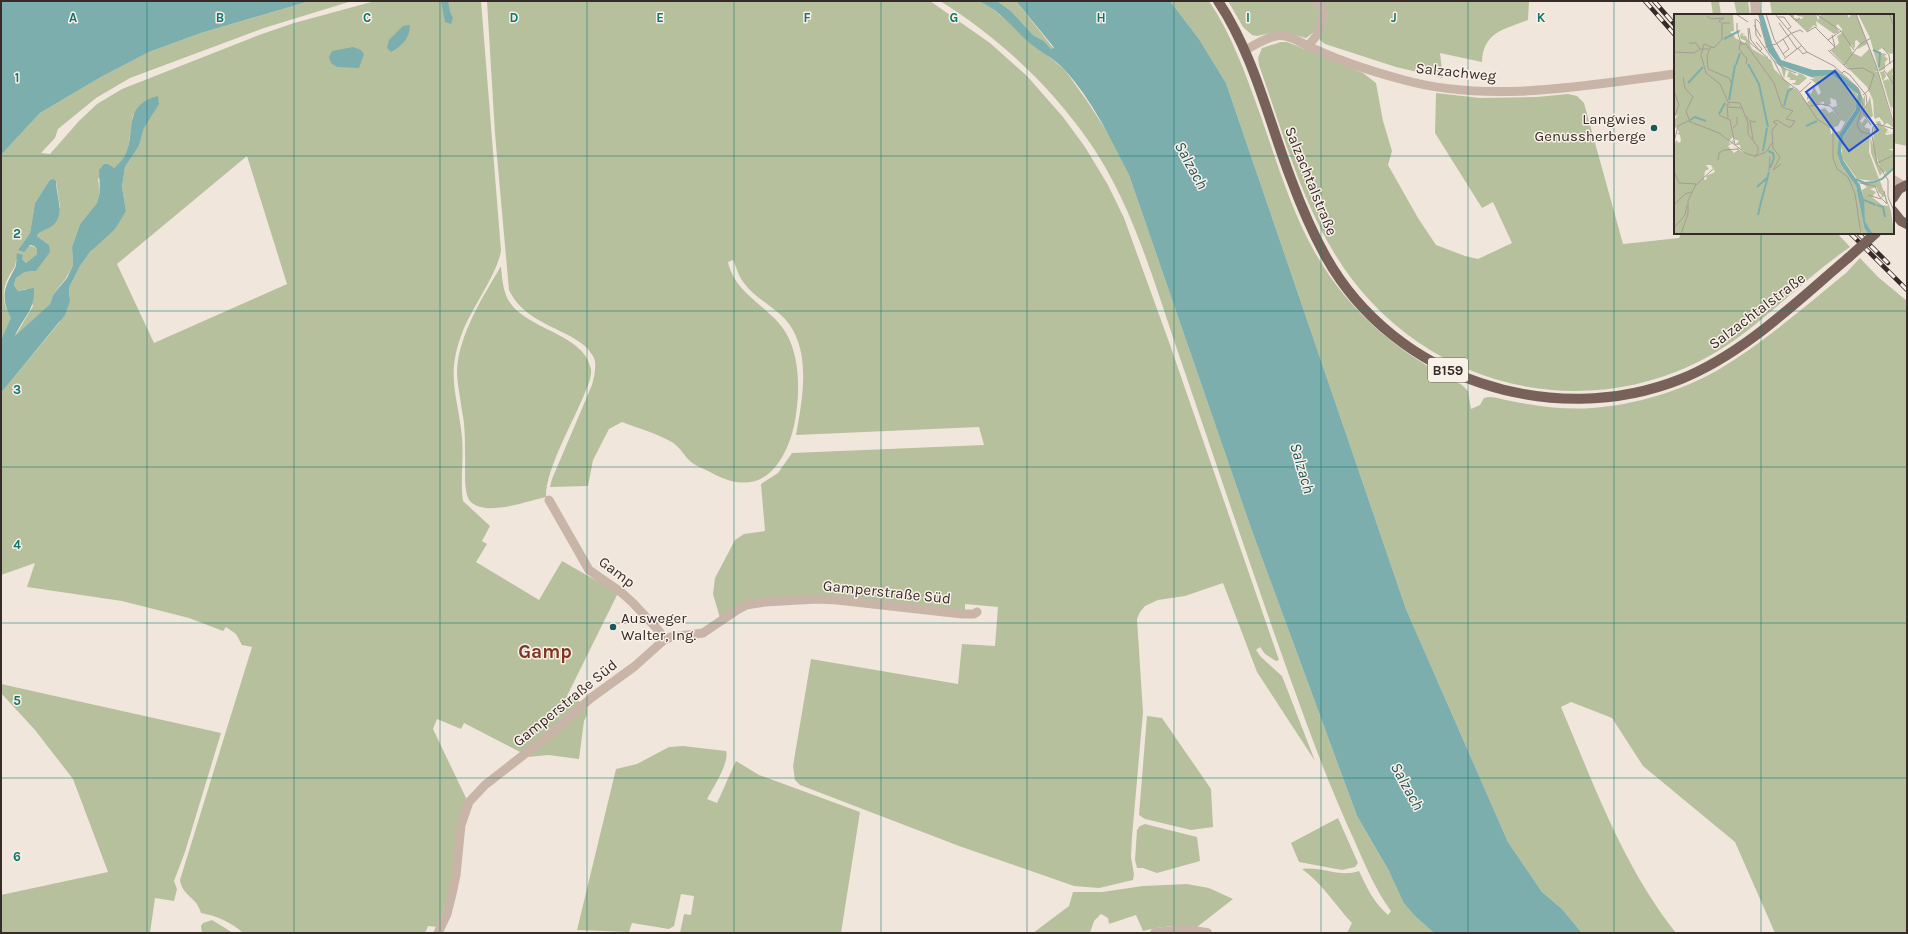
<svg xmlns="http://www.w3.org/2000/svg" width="1908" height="934" font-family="Karla,sans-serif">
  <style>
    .green { fill: #b7c09c; fill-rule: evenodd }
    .water { fill: #7baeac }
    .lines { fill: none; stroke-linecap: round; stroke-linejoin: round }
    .minor { stroke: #c9b5a8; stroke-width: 9 }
    .tertiary { stroke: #c9b5a8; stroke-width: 10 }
    .primary { stroke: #786159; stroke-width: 10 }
    .rail-casing { stroke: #362b28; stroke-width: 4.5 }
    .rail { stroke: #f9f0e8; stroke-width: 3; stroke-dasharray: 9; stroke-linecap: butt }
    .primary-bridge { stroke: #786159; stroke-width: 10 }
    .grid { fill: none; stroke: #0f766e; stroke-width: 1; stroke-opacity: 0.55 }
    .poi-dot { fill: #1e5757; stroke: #f9f0e8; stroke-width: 1.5 }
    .labels { text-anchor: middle; stroke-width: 3; stroke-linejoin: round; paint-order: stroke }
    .shield { fill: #f9f0e8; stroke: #706662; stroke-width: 1 }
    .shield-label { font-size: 14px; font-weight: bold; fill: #362b28 }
    .street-label { font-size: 15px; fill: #362b28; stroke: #f9f0e8 }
    .poi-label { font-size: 15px; fill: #362b28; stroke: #f9f0e8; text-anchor: end }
    .water-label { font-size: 16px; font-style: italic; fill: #1e5757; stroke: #f9f0e8 }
    .district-label { font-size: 19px; font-weight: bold; fill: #843322; stroke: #f9f0e8 }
    .inset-river { fill: none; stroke: #7baeac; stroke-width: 2 }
    .inset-road { fill: none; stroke: #a69b94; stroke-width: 1 }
    .view { fill: #1d4ed8; fill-opacity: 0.15; stroke: #1d4ed8; stroke-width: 2 }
    .inset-edge { fill: none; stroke: #362b28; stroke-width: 2 }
    .grid-label { font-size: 13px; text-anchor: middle; font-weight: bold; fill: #0f766e; stroke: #f9f0e8; stroke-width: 3; stroke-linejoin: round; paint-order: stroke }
  </style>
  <rect width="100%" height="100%" fill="#f1e6dc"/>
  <g class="green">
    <path d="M310 1H352L264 28 130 78 96 98 58 129 55 138 41 153 50 154 79 121 97 104 122 89 259 35 294 23 375 1H481L501 251C496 277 471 308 461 336 446 377 458 397 462 437 464 459 460 480 463 501L490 526 482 541 487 544 476 562 539 600 562 561 618 593 567 696 583 703 522 753 464 723 461 729 437 719 433 729 467 800 452 884 438 927 428 926 425 933H243C231 922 217 916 201 913 197 897 182 896 180 880L252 647 242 645 236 634 226 627 223 631 189 618 122 601 27 587 35 563 1 575V393L59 323 70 301 69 288 80 266 90 252 126 211 122 187 125 167 139 146 144 128 133 114 128 149 121 163 98 179 100 192 97 203 80 224 72 247 73 265 66 278 53 295 50 304 14 338 33 306 26 289 18 291 14 285 16 278 25 272 36 271 49 245 37 236 60 207 56 181H49L35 203 30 233 18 250C26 247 31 243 37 249V254L26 263 22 259H16C16 267 13 269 9 276 1 291 2 304 12 318L1 340V155L40 113 101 77 149 52 201 33ZM247 156 287 284 154 343 117 264Z"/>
    <path d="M487 1H930L990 43 1027 76 1063 117 1085 147 1108 185 1124 218 1169 342 1279 660 1276 661 1265 654 1260 647 1256 650 1261 657 1282 676 1315 761 1257 672 1223 583 1185 596 1158 600 1145 606 1140 612 1137 619 1143 712 1132 837 1131 857 1134 874 1133 880 1099 888 1074 886 959 846 800 785 795 780 793 766 811 659 958 684 962 644 995 646 998 607 965 604V610L775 597 720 618 713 594 715 578 735 540 744 534 765 531 761 484 778 473 792 453 984 445 979 427 796 435C803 396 813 345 781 315 769 304 753 296 744 283 738 276 737 268 733 260L728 262C735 295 770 306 786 333 801 358 800 398 794 426 783 471 757 499 710 472 704 469 696 466 691 462 683 455 680 446 670 441 655 433 638 428 622 422L609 429 593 460 588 486 550 487 552 479 592 385C594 377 597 366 594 358 581 329 527 329 509 290L495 134Z"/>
    <path d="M940 1H979L986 4 1016 28 1034 46 1047 55 1065 70 1087 101 1111 138 1129 175 1252 531 1357 816 1415 916 1434 933H1347L1352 923C1335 905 1323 884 1302 869 1322 866 1340 878 1359 871 1367 888 1374 903 1388 915L1391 911C1375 889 1366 867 1355 842 1337 803 1321 763 1306 722 1262 602 1222 480 1180 358 1155 286 1134 207 1090 143 1051 86 998 37 940 1Z"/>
    <polygon points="997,1 1016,1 1054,49 1051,49 1044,41 1033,35 1011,11"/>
    <path d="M1170 1H1209C1232 35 1246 75 1260 114 1276 159 1290 207 1313 249 1348 312 1398 353 1462 385L1468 391 1471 409 1480 405 1484 398C1493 395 1502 400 1511 401 1536 406 1565 410 1592 408 1635 405 1681 391 1718 370 1764 343 1805 306 1846 273L1860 258 1878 277 1907 301V933H1775L1735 842 1643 766 1612 718 1571 702 1561 707C1594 785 1623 866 1676 933H1582L1562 909 1542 892 1508 842 1406 609 1226 83 1199 39Z"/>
    <polygon points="1228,1 1312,1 1320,14 1314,32 1306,38 1280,31 1257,36 1252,35 1243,27"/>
    <path d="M1321 1H1529L1528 20C1505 29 1483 32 1482 62L1440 53 1443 78 1396 67 1325 44 1320 40V36L1328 14Z"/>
    <polygon points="1711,1 1719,1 1721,15 1713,15"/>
    <polygon points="1734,1 1748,1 1750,15 1737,15"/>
    <polygon points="1770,1 1907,1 1907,146 1893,143 1893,15 1772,15"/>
    <path d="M1281 42H1287L1363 73 1376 83 1383 121 1392 151 1388 165 1418 218 1436 245 1465 256 1478 259 1512 243 1493 202 1482 208 1435 133 1436 93 1480 98 1537 97 1568 94 1577 96 1584 103 1623 244 1679 238 1681 233H1837L1850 247C1796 284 1753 336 1694 364 1561 427 1407 376 1333 251 1299 194 1281 127 1259 65L1258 58 1262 48Z"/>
    <path d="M501 266C502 278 503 294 511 304 530 330 585 335 591 369 592 378 587 387 584 395 573 422 545 471 546 497 527 501 489 516 472 503 462 496 466 466 465 454 465 439 465 425 462 411 460 393 455 378 458 360 464 326 484 295 501 266Z"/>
    <polygon points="1,684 221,733 185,852 174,881 177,889 174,901 155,898 150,933 1,933 1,895 108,872 73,779 35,730 1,693"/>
    <polygon points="587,707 587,715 584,721 579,759 548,755 528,757"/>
    <polygon points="1147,716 1162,718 1211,789 1213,827 1191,830 1145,819 1139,815"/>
    <path d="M683 746 726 751C730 762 713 788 707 799L717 803 736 761 759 775 860 812 841 933H680L684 914 691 915 694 896 681 894 674 926 669 929 632 923 629 932 577 930 616 769 637 764 669 747Z"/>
    <polygon points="1338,818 1358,863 1355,867 1342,870 1299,862 1291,843"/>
    <polygon points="1145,824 1197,837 1200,861 1157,873 1143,868 1137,868 1135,860 1137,830 1140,826"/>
    <path d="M1187 884 1209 888 1233 899 1197 927C1177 925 1162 926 1143 931L1136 915 1109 924 1108 918 1101 914 1094 921 1090 933H1033L1069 906 1073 892H1102L1143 886Z"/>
    <polygon points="212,920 233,933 202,933 201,926 203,923"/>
  </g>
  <g class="water">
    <polygon points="1,1 310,1 201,33 149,52 101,77 40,113 1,155"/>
    <polygon points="441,1 448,1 450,12 453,18 451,24 445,22"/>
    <path d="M979 1H997L1011 11 1033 35 1044 41 1051 49 1054 48 1052 45 1016 1H1170L1199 39 1226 83 1406 609 1508 842 1542 892 1562 909 1582 933H1434L1415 916 1404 903 1389 871 1357 816 1252 531 1129 175C1111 139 1092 100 1065 70 1053 57 1036 50 1024 38 1010 24 998 10 979 1Z"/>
    <path d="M410 25C410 38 402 46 391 52L387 48 389 40 403 26Z"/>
    <polygon points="353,47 361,50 364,54 359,68 337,67 331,63 329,57 332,51"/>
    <path d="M158 96 159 104 144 128 139 146 125 167 122 187 126 211 115 229 90 252 80 266 69 288 70 301 65 315 1 393V340L11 318C0 297 4 288 15 268 17 264 16 257 17 253L23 255 22 259 26 263 37 254V249L34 246 30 245 24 252 18 250 30 233 35 203 49 181 53 179 56 181C56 196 66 215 52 226 47 230 40 230 37 236L49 245 50 252 36 271 25 272 16 278 14 285 18 291 34 288C35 311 23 317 15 336L50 304 53 295 67 278 73 265 72 247 80 224 97 203 100 192 99 170 104 164H108L114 168C145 145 114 107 158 96Z"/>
  </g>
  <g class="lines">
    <g class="minor">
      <polyline points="1308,46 1317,35 1324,12 1317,1"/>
      <path d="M1246 50C1254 45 1266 38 1276 36 1284 34 1297 40 1304 44 1336 60 1370 71 1404 80 1490 104 1588 85 1675 74"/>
      <polyline points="549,500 589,570 622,593 633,603 659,631 664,640"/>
      <polyline points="438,933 447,914 452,894 456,875 461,825 469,802 485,785 553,732 591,698 635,666 664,640 671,637 703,633 737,610 746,605 765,602 817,599 837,600 962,614 974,614 977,612"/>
    </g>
    <g class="tertiary">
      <polyline points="1755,1 1756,15"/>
      <polyline points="1893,180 1903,186"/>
      <polyline points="1155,933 1184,930 1207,933"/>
    </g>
    <g class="primary">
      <path d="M1218 1C1254 55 1268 119 1291 179 1301 206 1312 232 1326 257 1395 380 1553 430 1681 379 1745 353 1797 301 1848 258"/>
      <polyline points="1893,198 1899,189 1907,185"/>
      <polyline points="1893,211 1901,221 1907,224"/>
    </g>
    <defs>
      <g id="rail">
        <polyline points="1645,1 1675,35"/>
        <polyline points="1654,1 1675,25"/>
        <polyline points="1850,233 1907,290"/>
        <polyline points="1858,233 1888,263"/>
      </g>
    </defs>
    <use href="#rail" class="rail-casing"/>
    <use href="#rail" class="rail"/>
    <polyline class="primary-bridge" points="1848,258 1876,233"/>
  </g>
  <path class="grid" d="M147 1V933M294 1V933M440 1V933M587 1V933M734 1V933M881 1V933M1027 1V933M1174 1V933M1321 1V933M1468 1V933M1614 1V933M1761 1V15M1 156H1675M1893 156H1907M1761 233V933M1 311H1907M1 467H1907M1 623H1907M1 778H1907"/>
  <g class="poi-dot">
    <circle cx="1654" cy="128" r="4"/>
    <circle cx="613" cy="627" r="4"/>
  </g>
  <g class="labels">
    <rect class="shield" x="1428" y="358" width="40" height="24" rx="3"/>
    <g class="shield-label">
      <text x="1448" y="375">B159</text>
    </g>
    <g class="street-label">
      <text transform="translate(1456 72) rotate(6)" y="5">Salzachweg</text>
      <text transform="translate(1311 181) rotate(68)" y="5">Salzachtalstraße</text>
      <text transform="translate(1757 311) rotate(-37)" y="5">Salzachtalstraße</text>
      <text transform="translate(617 572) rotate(37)" y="5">Gamp</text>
      <text transform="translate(887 592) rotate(6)" y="5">Gamperstraße Süd</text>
      <text transform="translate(565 703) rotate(-39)" y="5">Gamperstraße Süd</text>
    </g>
    <g class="poi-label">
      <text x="1646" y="124">Langwies<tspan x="1646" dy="17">Genussherberge</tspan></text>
      <text x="621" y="623" text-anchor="start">Ausweger<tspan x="621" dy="17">Walter, Ing.</tspan></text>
    </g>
    <g class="water-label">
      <text transform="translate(1192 165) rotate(61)" y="6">Salzach</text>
      <text transform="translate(1303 468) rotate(74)" y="6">Salzach</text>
      <text transform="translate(1408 786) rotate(61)" y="6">Salzach</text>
    </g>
    <g class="district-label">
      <text x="545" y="658">Gamp</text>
    </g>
  </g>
  <g transform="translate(1674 14)">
    <rect width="220" height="220" fill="#f1e6dc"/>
    <path d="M0 0H59L60 17 56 18 59 20 67 15 65 19 60 20 61 24 71 29 72 27 67 25 66 22 67 19 71 20 67 21 72 22 78 35 97 46 100 55 110 65 107 53 93 33 112 56 110 65 117 72 114 73 122 75 133 89 138 83 133 86V77L137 80 140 72 144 81 147 79 144 71 136 65H141L137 63 159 61 181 76 184 82V91L165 121 163 139 167 151 182 172 190 213 194 220H189L185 215 187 220H0V133L2 126 5 129 7 127 6 121 2 119H5L3 113 0 115V106L4 101 0 103ZM156 84 162 86 163 92 158 93 164 102 159 97 155 99 151 94 145 96 142 92 149 87 151 92 157 90ZM167 106 171 108 166 117 157 120 156 112 161 116 160 113 164 112ZM60 122V125L65 127 61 131H66L67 136H70L69 138 59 132 64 136 60 139 54 132 60 128 59 126 56 130 55 127ZM32 151H37L41 158 32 162 33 165 30 166 31 157 35 155ZM114 0H120V4L127 5 130 3 123 2 124 0H142L144 6 147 0H173L175 4 177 0H182L204 57H200L204 58 220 114 213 109 209 112 214 116 212 118H217L211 119 212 121 218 120 220 117V135H214L220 137V154L211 161 212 157 209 159 204 150 199 130 200 114 204 110 201 108 206 107 208 112 210 109 205 103 201 105 200 103 199 86 193 73 157 37 165 29 163 22 168 19V15L164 10 162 12 165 18 160 20 142 7 143 14 140 11 133 18ZM183 26 186 30 188 29 183 34 184 35 193 30 195 35 187 43 179 39 176 33 178 30 179 34 181 33V27ZM184 0H220V39L216 40 208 34 202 38 213 40 210 42 214 45 211 48V55L205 57 196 24ZM220 49V58L218 60 220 62V95L217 92 220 105 206 58 210 57 212 62 209 67 214 65 216 67 213 59 220 53ZM162 55 186 76 189 85 191 81V97L196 82 199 102 195 105 190 102 186 107 188 109 191 104 194 108 190 113 196 115 195 138 205 165 199 167 183 165 168 144V125L186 97 188 83 159 56ZM115 57 123 62 125 60 117 57 128 60 133 64 125 71H121L117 69H121L122 66H115L117 64 113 63ZM196 122 208 159 206 162 197 139ZM206 167 217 197 220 220H199L191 207 188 176 193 173 186 168V171L185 168 197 169ZM203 173 204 178 208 181 206 184 211 182 214 192 208 191 198 183 202 178 196 175Z" fill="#b7c09c" fill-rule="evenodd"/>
    <path d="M84 0H89L99 32 107 46 139 56H161L182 72 188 83 186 97 169 123 167 137 169 146 186 171 190 186 191 207 199 220H194L190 213 182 172 167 151 163 139 165 121 182 95 184 80 159 61 137 63 105 51 94 37Z" fill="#7baeac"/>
    <path class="inset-river" d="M50 25 65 17M199 36 206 39 205 53M74 50 85 70 94 113M62 51 66 39M14 69 29 53M55 86 61 51M110 92 114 77 119 74M45 100 51 89M16 106 21 103 32 107M132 112 143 107M89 137 93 114M94 137 99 139 100 144 96 154M181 165 191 169 200 168 208 165 220 154M83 173 94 163M190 186 202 191M87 188 95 158M203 191 209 193 211 203M84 201 87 188"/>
    <path class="inset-road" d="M62 0 74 8M92 0 100 25 111 43M101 0 133 38 160 52 184 74 189 90 183 111 187 118 197 120M115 0 122 7 126 4M142 0 167 17 180 36M182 0 202 51 220 111M215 0 220 12M33 2 37 5 50 4 45 7 47 9M104 3H110L117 13 114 15M81 5 82 21 99 46 109 54 122 59M82 5 86 9 93 34M63 9V16L67 30H71M105 9 123 35M80 11 87 23M74 14 75 28 94 44M75 14 77 26 86 37M133 18 141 13 161 33 156 37M158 21 161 33M154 26 167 17M67 27 65 35 73 45 72 50M82 28 88 35 86 37M15 29H22L26 35M71 29 100 69 108 93 119 97 112 105 121 107 117 113H114L103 106 99 108 103 110 98 116 99 134 106 143 99 156 107 150M37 33 33 41 34 55 55 64 58 70M91 33 102 30 118 19 126 16 129 18M124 34 129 40 133 38M209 34 215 41 216 50M154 36 174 55 189 54 200 60M0 38 20 39 26 35H35M109 40 115 35 109 25M110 45 127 32M100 47 109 65 124 76 143 105 159 115V144L163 155 174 163 181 180 187 220M170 51 185 31 197 24M210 56 220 71M205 57 220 46M168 59 170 57 176 61 192 81 193 90 189 99M9 63 11 74 19 83 12 97 16 108M0 77 5 91 0 104M126 78 137 68M189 81 195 76 200 60M136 92 147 90 156 92 164 101M54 93 68 94M189 99 197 111M45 101 56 106 61 131M72 102 76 107 82 108M54 104 53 90H56M76 107 79 125M59 114 63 110V103M198 120 199 113 203 110 220 115M198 122 203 149 214 166V183L220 197M0 128 4 112 14 107 45 119 73 140 81 142 84 139V133L74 120V109L66 89 54 88 46 70 32 59 27 41 30 30 40 34 48 25V9H56M80 143 92 138 98 129M44 146 45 139 50 136 65 135M203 149 220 141M0 157 5 169 22 170 14 187V200L7 220M95 157 96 142M186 169 201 172 205 182 213 190 210 177M22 171 39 155M194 181 207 185M0 191 11 180 17 178M0 214 11 201 13 191"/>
    <path class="view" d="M161 57 204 116 175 137 132 78Z"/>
    <rect width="220" height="220" class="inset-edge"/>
  </g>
  <g class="grid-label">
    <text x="73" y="22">A</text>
    <text x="220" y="22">B</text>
    <text x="367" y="22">C</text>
    <text x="514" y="22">D</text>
    <text x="660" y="22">E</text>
    <text x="807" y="22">F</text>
    <text x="954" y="22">G</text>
    <text x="1101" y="22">H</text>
    <text x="1248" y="22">I</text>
    <text x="1394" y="22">J</text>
    <text x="1541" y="22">K</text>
    <text x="17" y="82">1</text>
    <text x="17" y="238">2</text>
    <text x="17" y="394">3</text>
    <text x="17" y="549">4</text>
    <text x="17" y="705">5</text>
    <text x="17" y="861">6</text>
  </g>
  <rect width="1908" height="934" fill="none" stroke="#362b28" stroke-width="4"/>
</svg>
